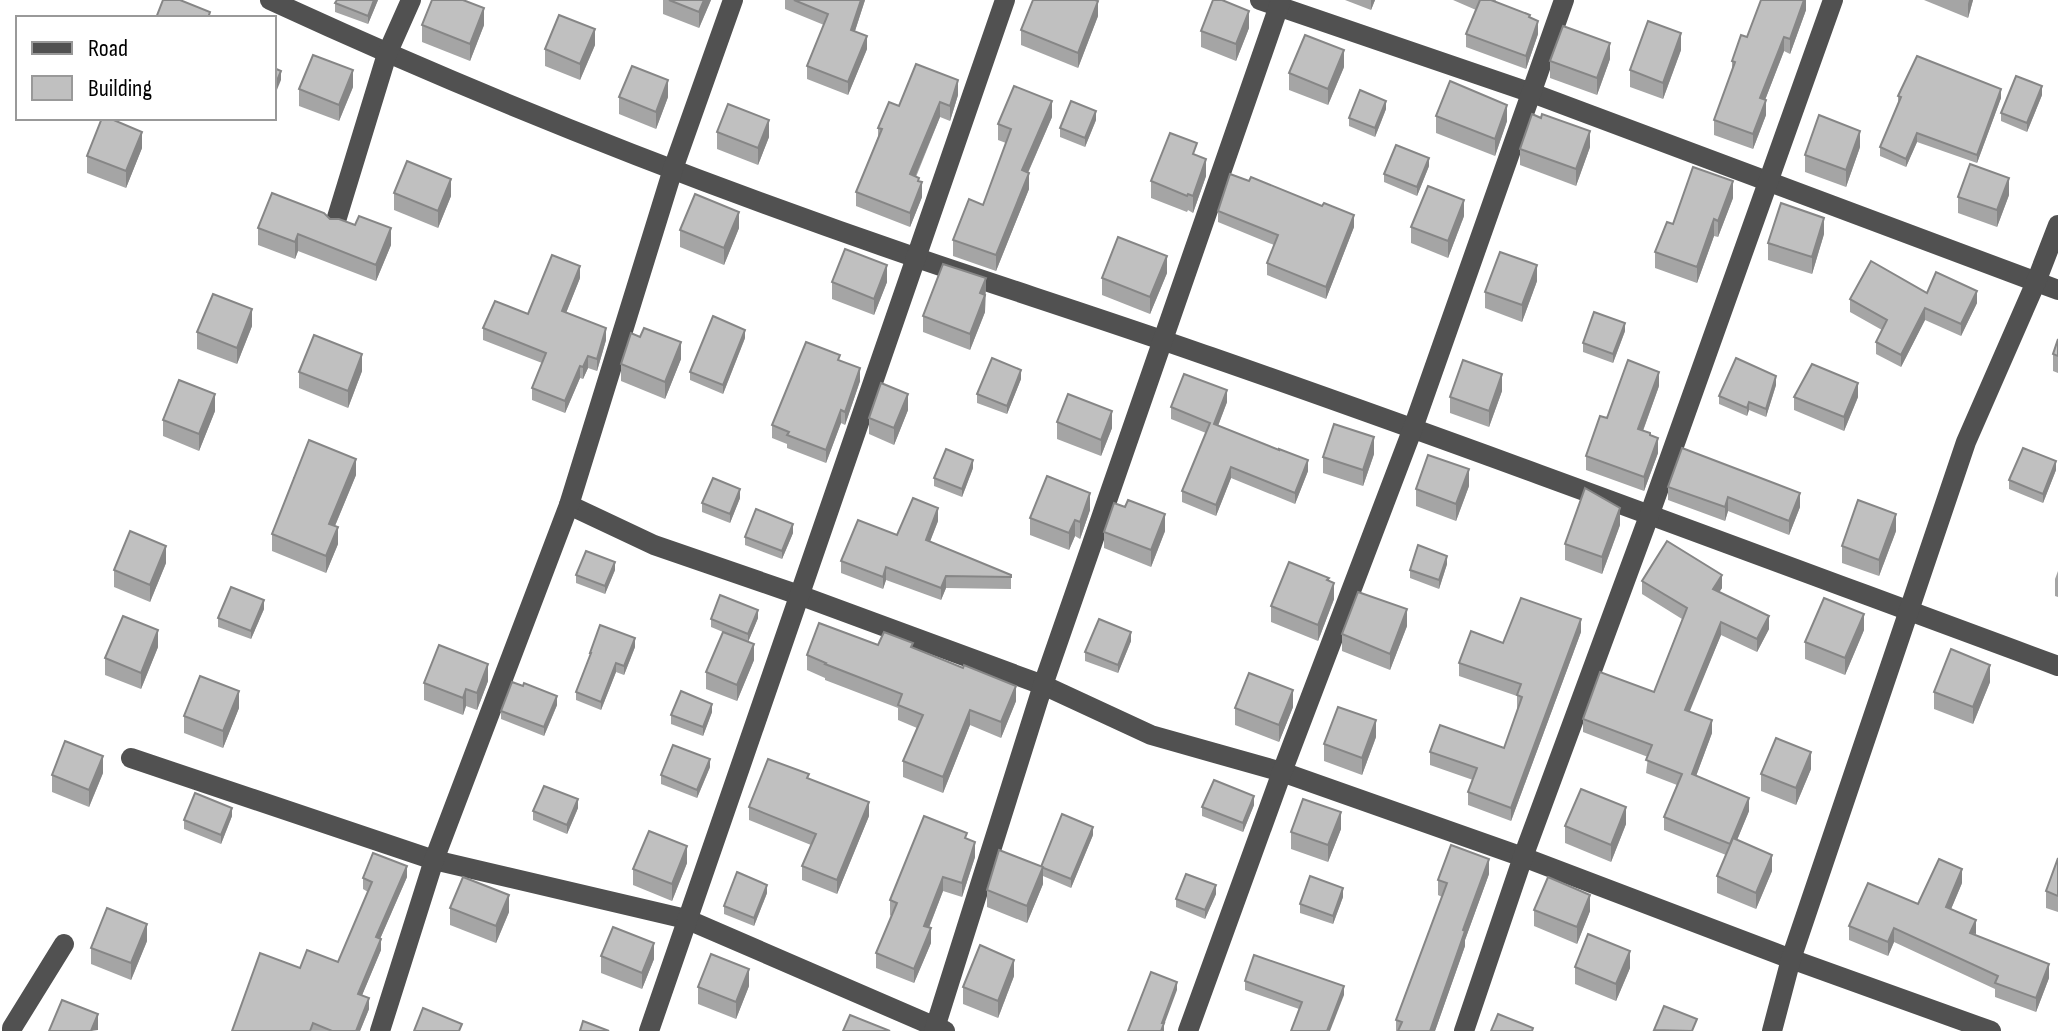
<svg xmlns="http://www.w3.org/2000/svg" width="2058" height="1031" font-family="'Sofia Sans Condensed',sans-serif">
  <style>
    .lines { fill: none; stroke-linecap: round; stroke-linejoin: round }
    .minor { stroke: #515151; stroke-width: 20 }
    .wall { fill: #a5a5a5 }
    .shaded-wall { fill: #868686 }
    .building { fill: #c0c0c0; stroke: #868686; stroke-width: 2 }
  </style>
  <rect width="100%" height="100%" fill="#fff"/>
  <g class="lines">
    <g class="minor">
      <path d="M270 0C480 97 701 184 920 259 1017 292 1115 323 1211 357 1495 456 1776 562 2058 666"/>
      <polyline points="1260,0 1532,93 2058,290"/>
      <polyline points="335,224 387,54 411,0"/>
      <polyline points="569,505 654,545 799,595 1043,685 1151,735 1282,772 1523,857 1791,959 1991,1031"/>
      <polyline points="131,758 434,860 686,919 945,1031"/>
      <polyline points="12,1031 12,1028 64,944"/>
      <polyline points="380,1031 434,860 569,505 673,169 733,0"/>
      <polyline points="649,1031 1005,0"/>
      <polyline points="934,1031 1043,685 1281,0"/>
      <polyline points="1188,1031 1282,772 1413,428 1564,0"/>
      <polyline points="1464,1031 1523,857 1649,516 1833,0"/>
      <polyline points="1772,1031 1791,959 1966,442 2036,282 2058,225"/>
    </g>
  </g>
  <g class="wall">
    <polygon points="378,0 368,24 335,12 335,3"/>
    <polygon points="663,0 711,0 699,28 663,14"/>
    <polygon points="785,0 865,0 855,31 867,49 848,95 807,79 807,66 824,25 785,9"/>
    <polygon points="1345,0 1375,0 1371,10"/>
    <polygon points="1453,0 1496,0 1495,2 1530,17 1538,34 1526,69 1466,47 1466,34 1476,10"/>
    <polygon points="1806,0 1806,10 1790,54 1784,51 1765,100 1766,115 1753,149 1714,135 1714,120 1732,71 1732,61 1747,37"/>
    <polygon points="1924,0 1973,0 1968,18"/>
    <polygon points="1098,16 1078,68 1021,45 1021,30"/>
    <polygon points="422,25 484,25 470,61 422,42"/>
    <polygon points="1249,28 1236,61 1201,47 1201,31"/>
    <polygon points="595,45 580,80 545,66 545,49"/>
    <polygon points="1681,50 1663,99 1630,87 1630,70"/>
    <polygon points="1610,59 1597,95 1550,78 1550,61"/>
    <polygon points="1344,67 1328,105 1289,90 1289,73"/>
    <polygon points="353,87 339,121 299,106 299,89"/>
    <polygon points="958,95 950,121 940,117 916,177 919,181 922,197 910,227 856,206 856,192 878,137 878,128 899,106"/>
    <polygon points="2042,95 2027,132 2001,121 2001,113"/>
    <polygon points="1898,96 2001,98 1977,163 1917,142 1906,167 1880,156 1880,147 1898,103"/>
    <polygon points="619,97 668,97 656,129 619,114"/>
    <polygon points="1386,109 1375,137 1349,126 1349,118"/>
    <polygon points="1436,116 1507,121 1495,156 1436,133"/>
    <polygon points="1052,117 1028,173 1029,189 996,271 953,256 953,240 983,205 1006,143 998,140 998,124"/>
    <polygon points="1541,118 1590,147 1576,186 1520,165 1520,149"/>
    <polygon points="1096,120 1085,147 1060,137 1060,128"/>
    <polygon points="717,132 769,137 758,165 717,149"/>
    <polygon points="1860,147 1846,187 1805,172 1805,155"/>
    <polygon points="142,148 126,188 87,173 87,156"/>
    <polygon points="1197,155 1206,176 1193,213 1188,210 1187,212 1151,198 1151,181"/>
    <polygon points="1429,166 1417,196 1384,182 1384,174"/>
    <polygon points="394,193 451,196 438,228 394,210"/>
    <polygon points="2009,195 1997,227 1958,213 1958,197"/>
    <polygon points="1733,198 1718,237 1714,236 1697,283 1655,268 1655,252 1673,224"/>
    <polygon points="1218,211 1354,227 1326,299 1267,275 1267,263 1274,245 1218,222"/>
    <polygon points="1464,216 1448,258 1411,243 1411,227"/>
    <polygon points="330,219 391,245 376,281 298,251 295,259 258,245 258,228"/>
    <polygon points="739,228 724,265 680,247 680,230"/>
    <polygon points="1824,234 1812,274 1768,260 1768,243"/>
    <polygon points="1167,273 1150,314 1102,295 1102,278"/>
    <polygon points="580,278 566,313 606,340 597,371 588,368 583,379 580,378 565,413 532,400 532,388 542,363 483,340 483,328 528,314"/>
    <polygon points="986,278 985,312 970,350 923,332 923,316"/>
    <polygon points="1537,281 1522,322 1485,308 1485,292"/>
    <polygon points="832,282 887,282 874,315 832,299"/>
    <polygon points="1927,293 1977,303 1961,336 1925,320 1901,367 1876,354 1876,342 1882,330 1850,312 1850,299"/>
    <polygon points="252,326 237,364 197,349 197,332"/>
    <polygon points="1625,331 1613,363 1583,352 1583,343"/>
    <polygon points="640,337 681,359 665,399 621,381 621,364"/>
    <polygon points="745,338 723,394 690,380 690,372"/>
    <polygon points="2053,354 2058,356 2058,373 2053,371"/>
    <polygon points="840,361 860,381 845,425 841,423 826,463 787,448 787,444 772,438 772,425"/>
    <polygon points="362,371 348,408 299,388 299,372"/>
    <polygon points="1021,379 1007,414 977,403 977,394"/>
    <polygon points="1776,385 1766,417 1749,410 1747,416 1719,404 1719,396"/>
    <polygon points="1659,386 1643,431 1650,435 1658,453 1644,491 1586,470 1586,456 1607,418"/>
    <polygon points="1502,391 1489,427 1450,413 1450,397"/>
    <polygon points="1794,397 1858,397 1844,431 1794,410"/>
    <polygon points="1227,402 1218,426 1308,471 1295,504 1231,478 1216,516 1182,502 1182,491 1206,433 1171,419 1171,407"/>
    <polygon points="908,410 894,445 869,434 869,418"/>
    <polygon points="215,411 199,451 163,436 163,420"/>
    <polygon points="1057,422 1112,428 1101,456 1057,439"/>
    <polygon points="1374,454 1363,486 1323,473 1323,457"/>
    <polygon points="973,468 962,497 934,486 934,478"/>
    <polygon points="2056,470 2043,503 2009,489 2009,480"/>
    <polygon points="356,475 335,526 338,544 326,573 272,551 272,534 293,481 293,477"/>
    <polygon points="1469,486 1456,521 1416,506 1416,489"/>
    <polygon points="1668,487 1800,507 1789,535 1728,511 1725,521 1668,500"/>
    <polygon points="740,498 730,523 702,512 702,503"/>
    <polygon points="1125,507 1165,531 1151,567 1104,548 1104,532"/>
    <polygon points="1090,510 1080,539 1075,536 1069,550 1030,535 1030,518"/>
    <polygon points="938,521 930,541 1011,575 1011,589 946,588 941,600 886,580 883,589 841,573 841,561 897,535"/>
    <polygon points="1620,525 1602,574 1565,560 1565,544"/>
    <polygon points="1896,531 1879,576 1842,563 1842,546"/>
    <polygon points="793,533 782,559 745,545 745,537"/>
    <polygon points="166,563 150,602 114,587 114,570"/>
    <polygon points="1447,564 1439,589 1410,578 1410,570"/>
    <polygon points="615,570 605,594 576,583 576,575"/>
    <polygon points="2058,571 2058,597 2055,596 2055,579"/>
    <polygon points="1642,581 1722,588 1719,592 1769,629 1757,652 1721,635 1689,711 1712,733 1696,776 1749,811 1737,840 1772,871 1756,909 1717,893 1717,876 1726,855 1664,830 1664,817 1677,785 1646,773 1648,757 1583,732 1583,719 1654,692 1682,619 1642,594"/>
    <polygon points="1334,599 1318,641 1271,622 1271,606"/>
    <polygon points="264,609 251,639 218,627 218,618"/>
    <polygon points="758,618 748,642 754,660 737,701 706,689 706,672 723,632 711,627 711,619"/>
    <polygon points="1407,626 1390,670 1342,651 1342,634"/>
    <polygon points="1864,630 1845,675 1805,659 1805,642"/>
    <polygon points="1581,632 1511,821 1468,805 1468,792 1473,780 1430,765 1430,752 1504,748 1518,709 1517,708 1517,696 1459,676 1459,663 1503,643"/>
    <polygon points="1131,641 1118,673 1085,661 1085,652"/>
    <polygon points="878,645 913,648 1016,701 1001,738 970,725 943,793 903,777 903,761 917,728 898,720 898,708 825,680 825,678 807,670 807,655"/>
    <polygon points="158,647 141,689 105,675 105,658"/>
    <polygon points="635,647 624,675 616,672 601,710 576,700 576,692 590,658 590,653"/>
    <polygon points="488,681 477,710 466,706 463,715 424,700 424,683"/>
    <polygon points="1990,682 1973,724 1934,709 1934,692"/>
    <polygon points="523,686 557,705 544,736 501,719 501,711"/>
    <polygon points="1293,707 1279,742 1235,725 1235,708"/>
    <polygon points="239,708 223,748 184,733 184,716"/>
    <polygon points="712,712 703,736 671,724 671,715"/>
    <polygon points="1376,737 1362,775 1324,761 1324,744"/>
    <polygon points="710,767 697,798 661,784 661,775"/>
    <polygon points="1811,769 1796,805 1761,791 1761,774"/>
    <polygon points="103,773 89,807 52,792 52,775"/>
    <polygon points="809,778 869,816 837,894 802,880 802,866 811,845 749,820 749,807"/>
    <polygon points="1254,805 1243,832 1202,816 1202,807"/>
    <polygon points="578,808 567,834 533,820 533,811"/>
    <polygon points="232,816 221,844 184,829 184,820"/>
    <polygon points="1626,824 1611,862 1565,843 1565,826"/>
    <polygon points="1341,829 1328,862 1291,849 1291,832"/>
    <polygon points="1093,835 1071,888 1043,876 1043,884 1027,923 987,907 987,890 1041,866"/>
    <polygon points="967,839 975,857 962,897 943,891 929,928 931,943 914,983 876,968 876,953 891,916 890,915 890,900"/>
    <polygon points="2058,858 2058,912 2046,908 2046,891"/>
    <polygon points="687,863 672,901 633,885 633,869"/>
    <polygon points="1489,874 1465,940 1465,946 1435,1031 1396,1031 1396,1020 1442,897 1438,895 1438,880"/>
    <polygon points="407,877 380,939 381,950 362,995 369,1009 360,1031 232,1031 300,968 338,962 368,892 363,889 363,878"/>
    <polygon points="1962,883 1951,909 1976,935 2049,978 2036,1012 1995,997 1995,989 1894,942 1888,956 1849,940 1849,926 1918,904"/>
    <polygon points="767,893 754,926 724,914 724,906"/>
    <polygon points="1216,894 1205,919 1176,907 1176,899"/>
    <polygon points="1343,897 1333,924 1300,913 1300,904"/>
    <polygon points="450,908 509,912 496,943 450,925"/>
    <polygon points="1534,910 1590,911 1577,944 1534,926"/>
    <polygon points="147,941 131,980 91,964 91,948"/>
    <polygon points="601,956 654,959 642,989 601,973"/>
    <polygon points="1575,967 1630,968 1616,1001 1575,984"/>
    <polygon points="1014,976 998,1018 963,1004 963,987"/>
    <polygon points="1245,981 1344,995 1299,1009 1245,990"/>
    <polygon points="749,986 736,1019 698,1004 698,987"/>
  </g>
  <g class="shaded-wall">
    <polygon points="374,0 378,0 368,24 368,16"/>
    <polygon points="704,0 711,0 699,28 699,12"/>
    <polygon points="861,0 865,0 851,43 851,30"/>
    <polygon points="1371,0 1375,0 1371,10"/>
    <polygon points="1804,0 1806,0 1806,10 1790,54 1790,39"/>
    <polygon points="1969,0 1973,0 1968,18 1968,4"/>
    <polygon points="1098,1 1098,16 1078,68 1078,53"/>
    <polygon points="484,8 484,25 470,61 470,44"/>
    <polygon points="1249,11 1249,28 1236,61 1236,44"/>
    <polygon points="1538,21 1538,34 1526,69 1526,56"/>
    <polygon points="595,29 595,45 580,80 580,64"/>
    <polygon points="1681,33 1681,50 1663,99 1663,83"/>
    <polygon points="867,36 867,49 848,95 848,82"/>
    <polygon points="1784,37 1784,51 1760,113 1760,98"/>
    <polygon points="1610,43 1610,59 1597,95 1597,78"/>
    <polygon points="1344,50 1344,67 1328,105 1328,89"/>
    <polygon points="353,70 353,87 339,121 339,105"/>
    <polygon points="281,71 281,80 274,97 274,88"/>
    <polygon points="668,80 668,97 656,129 656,112"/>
    <polygon points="958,80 958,95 950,121 950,106"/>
    <polygon points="2042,86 2042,95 2027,132 2027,123"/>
    <polygon points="2001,89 2001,98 1977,163 1977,155"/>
    <polygon points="1766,100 1766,115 1753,149 1753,134"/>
    <polygon points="1052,101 1052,117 1022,186 1022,170"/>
    <polygon points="1386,101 1386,109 1375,137 1375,128"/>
    <polygon points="940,102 940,117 910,189 910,174"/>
    <polygon points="1507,105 1507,121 1495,156 1495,139"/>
    <polygon points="1096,111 1096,120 1085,147 1085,138"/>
    <polygon points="769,120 769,137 758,165 758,148"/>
    <polygon points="1590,131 1590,147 1576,186 1576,169"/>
    <polygon points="1860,131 1860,147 1846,187 1846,170"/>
    <polygon points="142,132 142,148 126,188 126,171"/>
    <polygon points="1917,133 1917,142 1906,167 1906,159"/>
    <polygon points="1429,158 1429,166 1417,196 1417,187"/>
    <polygon points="1206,159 1206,176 1193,213 1193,196"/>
    <polygon points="1029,173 1029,189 996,271 996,255"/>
    <polygon points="919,178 919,190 922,182 922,197 910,227 910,213"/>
    <polygon points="2009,178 2009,195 1997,227 1997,210"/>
    <polygon points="451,179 451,196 438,228 438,211"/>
    <polygon points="1733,181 1733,198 1718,237 1718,221"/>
    <polygon points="1464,200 1464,216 1448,258 1448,241"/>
    <polygon points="739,212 739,228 724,265 724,248"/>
    <polygon points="1354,215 1354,227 1326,299 1326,287"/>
    <polygon points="1824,218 1824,234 1812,274 1812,257"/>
    <polygon points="1714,219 1714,236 1697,283 1697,267"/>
    <polygon points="391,228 391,245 376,281 376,265"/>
    <polygon points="298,234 298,251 295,259 295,242"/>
    <polygon points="1167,256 1167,273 1150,314 1150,297"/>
    <polygon points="887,265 887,282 874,315 874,299"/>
    <polygon points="1537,265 1537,281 1522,322 1522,305"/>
    <polygon points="580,266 580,278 562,323 562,311"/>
    <polygon points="986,278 985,312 970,350 970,334 980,293"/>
    <polygon points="1977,291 1977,303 1961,336 1961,324"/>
    <polygon points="1925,308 1925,320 1901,367 1901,355"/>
    <polygon points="252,309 252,326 237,364 237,348"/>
    <polygon points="1625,323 1625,331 1613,363 1613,354"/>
    <polygon points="606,328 606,340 597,371 597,359"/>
    <polygon points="745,330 745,338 723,394 723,385"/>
    <polygon points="681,342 681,359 665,399 665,382"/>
    <polygon points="362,354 362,371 348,408 348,391"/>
    <polygon points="588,356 588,368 583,379 583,367"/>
    <polygon points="580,366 580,378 565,413 565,401"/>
    <polygon points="860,368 860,381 845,425 845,412"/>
    <polygon points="1021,370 1021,379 1007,414 1007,406"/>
    <polygon points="1659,372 1659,386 1638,444 1638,429"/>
    <polygon points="1502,374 1502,391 1489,427 1489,411"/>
    <polygon points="1776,376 1776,385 1766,417 1766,409"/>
    <polygon points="1858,383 1858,397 1844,431 1844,417"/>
    <polygon points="1227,390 1227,402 1214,436 1214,424"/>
    <polygon points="215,394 215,411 199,451 199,434"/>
    <polygon points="908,394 908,410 894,445 894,428"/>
    <polygon points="1749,402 1749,410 1747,416 1747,408"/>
    <polygon points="841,410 841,423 826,463 826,450"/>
    <polygon points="1112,411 1112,428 1101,456 1101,440"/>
    <polygon points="1374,437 1374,454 1363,486 1363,470"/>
    <polygon points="1658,438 1658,453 1644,491 1644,477"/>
    <polygon points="356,459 356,475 329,540 329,524"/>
    <polygon points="973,460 973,468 962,497 962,489"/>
    <polygon points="1308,460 1308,471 1295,504 1295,493"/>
    <polygon points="2056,461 2056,470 2043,503 2043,494"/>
    <polygon points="1231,467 1231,478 1216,516 1216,505"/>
    <polygon points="1469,469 1469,486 1456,521 1456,504"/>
    <polygon points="740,489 740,498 730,523 730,514"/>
    <polygon points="1090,493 1090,510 1080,539 1080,522"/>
    <polygon points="1800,493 1800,507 1789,535 1789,521"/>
    <polygon points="1728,497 1728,511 1725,521 1725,507"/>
    <polygon points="938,508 938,521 926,552 926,540"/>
    <polygon points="1620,508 1620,525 1602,574 1602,557"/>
    <polygon points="1165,514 1165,531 1151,567 1151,550"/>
    <polygon points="1896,514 1896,531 1879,576 1879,560"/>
    <polygon points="1075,520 1075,536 1069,550 1069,533"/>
    <polygon points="793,524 793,533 782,559 782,551"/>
    <polygon points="338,527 338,544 326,573 326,556"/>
    <polygon points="166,546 166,563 150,602 150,585"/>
    <polygon points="1447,556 1447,564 1439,589 1439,580"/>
    <polygon points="615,562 615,570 605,594 605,586"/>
    <polygon points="886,567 886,580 883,589 883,577"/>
    <polygon points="1722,575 1722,588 1713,602 1713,589"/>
    <polygon points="946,576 946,588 941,600 941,588"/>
    <polygon points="1334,583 1334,599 1318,641 1318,625"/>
    <polygon points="264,600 264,609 251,639 251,631"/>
    <polygon points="1407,609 1407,626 1390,670 1390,654"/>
    <polygon points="758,610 758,618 748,642 748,634"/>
    <polygon points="1864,614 1864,630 1845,675 1845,658"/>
    <polygon points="1769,616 1769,629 1757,652 1757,639"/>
    <polygon points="1581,619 1581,632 1511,821 1511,808"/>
    <polygon points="1721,622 1721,635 1685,723 1685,710"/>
    <polygon points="158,630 158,647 141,689 141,673"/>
    <polygon points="1131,632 1131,641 1118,673 1118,665"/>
    <polygon points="635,638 635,647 624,675 624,666"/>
    <polygon points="754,644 754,660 737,701 737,685"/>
    <polygon points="616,663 616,672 601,710 601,702"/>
    <polygon points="488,664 488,681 477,710 477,693"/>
    <polygon points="1990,665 1990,682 1973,724 1973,707"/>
    <polygon points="1016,686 1016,701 1001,738 1001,722"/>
    <polygon points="466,689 466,706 463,715 463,698"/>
    <polygon points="1293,690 1293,707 1279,742 1279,725"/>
    <polygon points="239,691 239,708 223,748 223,731"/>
    <polygon points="557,696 557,705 544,736 544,727"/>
    <polygon points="712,704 712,712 703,736 703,727"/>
    <polygon points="970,710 970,725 943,793 943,777"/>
    <polygon points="1376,720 1376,737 1362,775 1362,758"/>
    <polygon points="1712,720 1712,733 1692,787 1692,774"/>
    <polygon points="1811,752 1811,769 1796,805 1796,788"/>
    <polygon points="103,756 103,773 89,807 89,790"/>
    <polygon points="710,759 710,767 697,798 697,790"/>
    <polygon points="1254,796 1254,805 1243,832 1243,823"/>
    <polygon points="1749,798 1749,811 1730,857 1730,844"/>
    <polygon points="578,799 578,808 567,834 567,825"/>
    <polygon points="869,802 869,816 837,894 837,880"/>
    <polygon points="1626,807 1626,824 1611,862 1611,845"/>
    <polygon points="232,808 232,816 221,844 221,835"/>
    <polygon points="1341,812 1341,829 1328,862 1328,845"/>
    <polygon points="1093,827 1093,835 1071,888 1071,879"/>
    <polygon points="975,842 975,857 962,897 962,883"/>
    <polygon points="687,846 687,863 672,901 672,884"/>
    <polygon points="1772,855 1772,871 1756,909 1756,893"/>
    <polygon points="1489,859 1489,874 1465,940 1465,946 1435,1031 1430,1031 1463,930"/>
    <polygon points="407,866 407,877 376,948 376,937"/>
    <polygon points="1043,867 1043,884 1027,923 1027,906"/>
    <polygon points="1962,869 1962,883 1946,921 1946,907"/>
    <polygon points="943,877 943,891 924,940 924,926"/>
    <polygon points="767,885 767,893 754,926 754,918"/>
    <polygon points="1216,885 1216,894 1205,919 1205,910"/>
    <polygon points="1343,888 1343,897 1333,924 1333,916"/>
    <polygon points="509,895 509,912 496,943 496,926"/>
    <polygon points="1590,895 1590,911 1577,944 1577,927"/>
    <polygon points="1976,920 1976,934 1970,933"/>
    <polygon points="147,924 147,941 131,980 131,963"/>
    <polygon points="931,928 931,943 914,983 914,969"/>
    <polygon points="1894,928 1894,942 1888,956 1888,942"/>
    <polygon points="381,939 381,950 358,1005 358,994"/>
    <polygon points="654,943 654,959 642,989 642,973"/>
    <polygon points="1630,951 1630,968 1616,1001 1616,984"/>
    <polygon points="1014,960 1014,976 998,1018 998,1001"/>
    <polygon points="2049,964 2049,978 2036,1012 2036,998"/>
    <polygon points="749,969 749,986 736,1019 736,1002"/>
    <polygon points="1177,982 1177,990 1164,1025 1164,1031 1161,1031 1162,1023"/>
    <polygon points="1344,986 1344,995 1330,1031 1327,1031"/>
    <polygon points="369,998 369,1009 360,1031 356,1031"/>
    <polygon points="98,1014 98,1030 91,1031"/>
  </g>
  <g class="building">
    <polygon points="163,0 180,0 210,12 208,18 156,18"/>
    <polygon points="337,0 374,0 368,16 335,3"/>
    <polygon points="432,0 463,0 484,8 470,44 422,25"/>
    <polygon points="669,0 704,0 699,12"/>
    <polygon points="794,0 861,0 851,30 867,36 848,82 807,66 828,14"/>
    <polygon points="1033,0 1095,0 1098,1 1078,53 1021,30"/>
    <polygon points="1213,0 1222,0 1249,11 1236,44 1201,31"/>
    <polygon points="1480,0 1491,0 1530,15 1529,17 1538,21 1526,56 1466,34"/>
    <polygon points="1761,0 1804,0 1790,39 1784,37 1760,98 1766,100 1753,134 1714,120 1735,62 1732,61 1741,35 1747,37"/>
    <polygon points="559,15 595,29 580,64 545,49"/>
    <polygon points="1648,21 1681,33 1663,83 1630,70"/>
    <polygon points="1563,26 1610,43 1597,78 1550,61"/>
    <polygon points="1305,35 1344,50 1328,89 1289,73"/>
    <polygon points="313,55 353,70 339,105 299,89"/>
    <polygon points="1917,56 2001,89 1977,155 1917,133 1906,159 1880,147 1901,97 1898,96"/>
    <polygon points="916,64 958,80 950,106 940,102 910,174 919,178 918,181 922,182 910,213 856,192 882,129 878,128 889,102 899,106"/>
    <polygon points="632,66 668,80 656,112 619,97"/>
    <polygon points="274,68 281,71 274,88"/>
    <polygon points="2016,76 2042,86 2027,123 2001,113"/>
    <polygon points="1450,81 1507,105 1495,139 1436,116"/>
    <polygon points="1014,86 1052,101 1022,170 1029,173 996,255 953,240 969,199 983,205 1011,129 998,124"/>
    <polygon points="1360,90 1386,101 1375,128 1349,118"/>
    <polygon points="1071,101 1096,111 1085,138 1060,128"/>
    <polygon points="728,104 769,120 758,148 717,132"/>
    <polygon points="1532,114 1541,118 1542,114 1590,131 1576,169 1520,149"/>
    <polygon points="1819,115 1860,131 1846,170 1805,155"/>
    <polygon points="102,118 109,118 142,132 126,171 87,156"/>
    <polygon points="1170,133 1197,143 1193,154 1206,159 1193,196 1188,194 1187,196 1151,181"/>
    <polygon points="1396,145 1429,158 1417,187 1384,174"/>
    <polygon points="407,161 451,179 438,211 394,193"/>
    <polygon points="1970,164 2009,178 1997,210 1958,197"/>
    <polygon points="1693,167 1733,181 1718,221 1714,219 1697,267 1655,252 1667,222 1673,224"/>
    <polygon points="1230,174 1249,181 1251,177 1322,206 1324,203 1354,215 1326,287 1267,263 1278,235 1218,211"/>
    <polygon points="1428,186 1464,200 1448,241 1411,227"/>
    <polygon points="272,193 324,213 330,219 339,219 355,225 359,216 391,228 376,265 298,234 295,242 258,228"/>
    <polygon points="695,194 739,212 724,248 680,230"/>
    <polygon points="1781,203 1824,218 1812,257 1768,243"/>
    <polygon points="1118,237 1167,256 1150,297 1102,278"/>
    <polygon points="845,249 887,265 874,299 832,282"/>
    <polygon points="1500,252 1537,265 1522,305 1485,292"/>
    <polygon points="552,255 580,266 562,311 606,328 597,359 588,356 583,367 580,366 565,401 532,388 546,353 483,328 495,301 528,314"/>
    <polygon points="1871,261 1927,293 1936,272 1977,291 1961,324 1925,308 1901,355 1876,342 1887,320 1850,299"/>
    <polygon points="943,264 986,278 980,293 985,295 970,334 923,316"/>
    <polygon points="213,294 252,309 237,348 197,332"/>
    <polygon points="1594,312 1625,323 1613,354 1583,343"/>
    <polygon points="713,316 745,330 723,385 690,372"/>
    <polygon points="644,328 681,342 665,382 621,364 631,333 640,337"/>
    <polygon points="314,335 362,354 348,391 299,372"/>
    <polygon points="2058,339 2058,356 2053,354"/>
    <polygon points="806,342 840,355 838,360 860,368 845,412 841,410 826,450 787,435 789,432 772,425"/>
    <polygon points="992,358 1021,370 1007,406 977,394"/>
    <polygon points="1736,358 1776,376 1766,409 1749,402 1747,408 1719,396"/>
    <polygon points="1463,360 1502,374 1489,411 1450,397"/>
    <polygon points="1628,360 1659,372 1638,429 1650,433 1650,435 1658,438 1644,477 1586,456 1600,416 1607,418"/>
    <polygon points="1812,364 1858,383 1844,417 1794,397"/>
    <polygon points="1184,374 1227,390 1214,424 1279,450 1279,449 1308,460 1295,493 1231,467 1216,505 1182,491 1210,423 1171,407"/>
    <polygon points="179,380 215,394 199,434 163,420"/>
    <polygon points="881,383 908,394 894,428 869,418"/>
    <polygon points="1068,394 1112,411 1101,440 1057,422"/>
    <polygon points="1334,424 1374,437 1363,470 1323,457"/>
    <polygon points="309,440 356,459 329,524 338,527 326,556 272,534"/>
    <polygon points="1682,448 1800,493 1789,521 1728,497 1725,507 1668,487"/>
    <polygon points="2023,448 2056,461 2043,494 2009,480"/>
    <polygon points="946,449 973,460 962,489 934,478"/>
    <polygon points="1428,455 1469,469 1456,504 1416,489"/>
    <polygon points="1047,476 1090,493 1080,522 1075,520 1069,533 1030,518"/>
    <polygon points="713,478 740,489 730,514 702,503"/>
    <polygon points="1585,488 1620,508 1602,557 1565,544"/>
    <polygon points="913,498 938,508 926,540 1011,575 1011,577 946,576 941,588 886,567 883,577 841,561 858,520 897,535"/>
    <polygon points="1128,500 1165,514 1151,550 1104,532 1114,503 1125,507"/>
    <polygon points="1858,500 1896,514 1879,560 1842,546"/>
    <polygon points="756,509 793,524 782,551 745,537"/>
    <polygon points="130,531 166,546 150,585 114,570"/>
    <polygon points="1667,541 1722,575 1713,589 1769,616 1757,639 1721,622 1685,710 1712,720 1692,774 1749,798 1730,844 1664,817 1682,774 1646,760 1652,745 1583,719 1600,672 1654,692 1687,608 1642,581"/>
    <polygon points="1418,545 1447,556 1439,580 1410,570"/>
    <polygon points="586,551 615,562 605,586 576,575"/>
    <polygon points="1289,562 1329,578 1327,580 1334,583 1318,625 1271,606"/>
    <polygon points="231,587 264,600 251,631 218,618"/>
    <polygon points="1358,592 1407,609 1390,654 1342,634"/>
    <polygon points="720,595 758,610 748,634 711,619"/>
    <polygon points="1521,598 1581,619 1511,808 1468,792 1477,768 1430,752 1440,725 1504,748 1522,697 1517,695 1521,684 1459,663 1471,631 1503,643"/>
    <polygon points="1824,598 1864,614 1845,658 1805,642"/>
    <polygon points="123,616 158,630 141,673 105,658"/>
    <polygon points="1099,619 1131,632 1118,665 1085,652"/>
    <polygon points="819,623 878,645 884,632 913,643 911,647 963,668 964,665 1016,686 1001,722 970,710 943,777 903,761 923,715 898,705 902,694 825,664 826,663 807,655"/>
    <polygon points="600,625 635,638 624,666 616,663 601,702 576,692 591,653 590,653"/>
    <polygon points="723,632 754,644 737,685 706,672"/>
    <polygon points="439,645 488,664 477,693 466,689 463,698 424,683"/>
    <polygon points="1951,649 1990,665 1973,707 1934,692"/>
    <polygon points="1249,673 1293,690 1279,725 1235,708"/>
    <polygon points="200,676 239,691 223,731 184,716"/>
    <polygon points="512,682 523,686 524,683 557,696 544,727 501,711"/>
    <polygon points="681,691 712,704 703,727 671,715"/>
    <polygon points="1338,707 1376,720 1362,758 1324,744"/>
    <polygon points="1776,738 1811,752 1796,788 1761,774"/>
    <polygon points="65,741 103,756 89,790 52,775"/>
    <polygon points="673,745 710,759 697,790 661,775"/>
    <polygon points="768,759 809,774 807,778 869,802 837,880 802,866 816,834 749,807"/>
    <polygon points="1214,780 1254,796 1243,823 1202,807"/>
    <polygon points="544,786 578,799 567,825 533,811"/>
    <polygon points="1581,789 1626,807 1611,845 1565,826"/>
    <polygon points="195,793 232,808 221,835 184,820"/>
    <polygon points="1303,799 1341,812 1328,845 1291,832"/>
    <polygon points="1062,814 1093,827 1071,879 1041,867"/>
    <polygon points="924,816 967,833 965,838 975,842 962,883 943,877 924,926 931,928 914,969 876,953 897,903 890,900"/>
    <polygon points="649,831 687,846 672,884 633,869"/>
    <polygon points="1733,838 1772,855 1756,893 1717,876"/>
    <polygon points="1451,845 1489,859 1463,930 1465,931 1430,1031 1398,1031 1402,1022 1396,1020 1447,883 1438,880"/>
    <polygon points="999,850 1043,867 1027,906 987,890"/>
    <polygon points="373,853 407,866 376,937 381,939 358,994 369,998 356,1031 332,1031 313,1023 310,1031 232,1031 260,953 300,968 307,950 338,962 372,882 363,878"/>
    <polygon points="2058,858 2058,896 2046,891"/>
    <polygon points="1939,859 1962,869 1946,907 1976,920 1970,933 2049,964 2036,998 1995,983 1998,976 1894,928 1888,942 1849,926 1868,883 1918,904"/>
    <polygon points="737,872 767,885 754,918 724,906"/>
    <polygon points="1186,874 1216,885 1205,910 1176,899"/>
    <polygon points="1310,876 1343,888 1333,916 1300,904"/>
    <polygon points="463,877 509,895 496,926 450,908"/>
    <polygon points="1548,877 1590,895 1577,927 1534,910"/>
    <polygon points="107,908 147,924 131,963 91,948"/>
    <polygon points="613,927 654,943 642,973 601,956"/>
    <polygon points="1588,934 1630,951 1616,984 1575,967"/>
    <polygon points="980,945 1014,960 998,1001 963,987"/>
    <polygon points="711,954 749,969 736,1002 698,987"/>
    <polygon points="1254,955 1344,986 1327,1031 1291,1031 1302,1002 1245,981"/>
    <polygon points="1151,972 1177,982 1162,1023 1164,1023 1161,1031 1128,1031"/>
    <polygon points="62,1000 98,1014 91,1031 49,1031"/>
    <polygon points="1664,1006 1697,1019 1692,1031 1654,1030"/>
    <polygon points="423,1008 462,1024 459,1031 414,1031"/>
    <polygon points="1498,1014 1533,1028 1532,1031 1491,1031"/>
    <polygon points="850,1015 890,1031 843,1031"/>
    <polygon points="583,1021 609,1031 580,1031"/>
  </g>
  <rect x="16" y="16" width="260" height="104" fill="#ffffff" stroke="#999999" stroke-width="2"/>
  <rect x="32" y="42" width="40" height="12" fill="#515151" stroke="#999999" stroke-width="2"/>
  <text x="88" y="56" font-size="24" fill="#000000">Road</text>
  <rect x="32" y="76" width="40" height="24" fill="#c0c0c0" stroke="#999999" stroke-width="2"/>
  <text x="88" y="96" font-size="24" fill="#000000">Building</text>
</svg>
